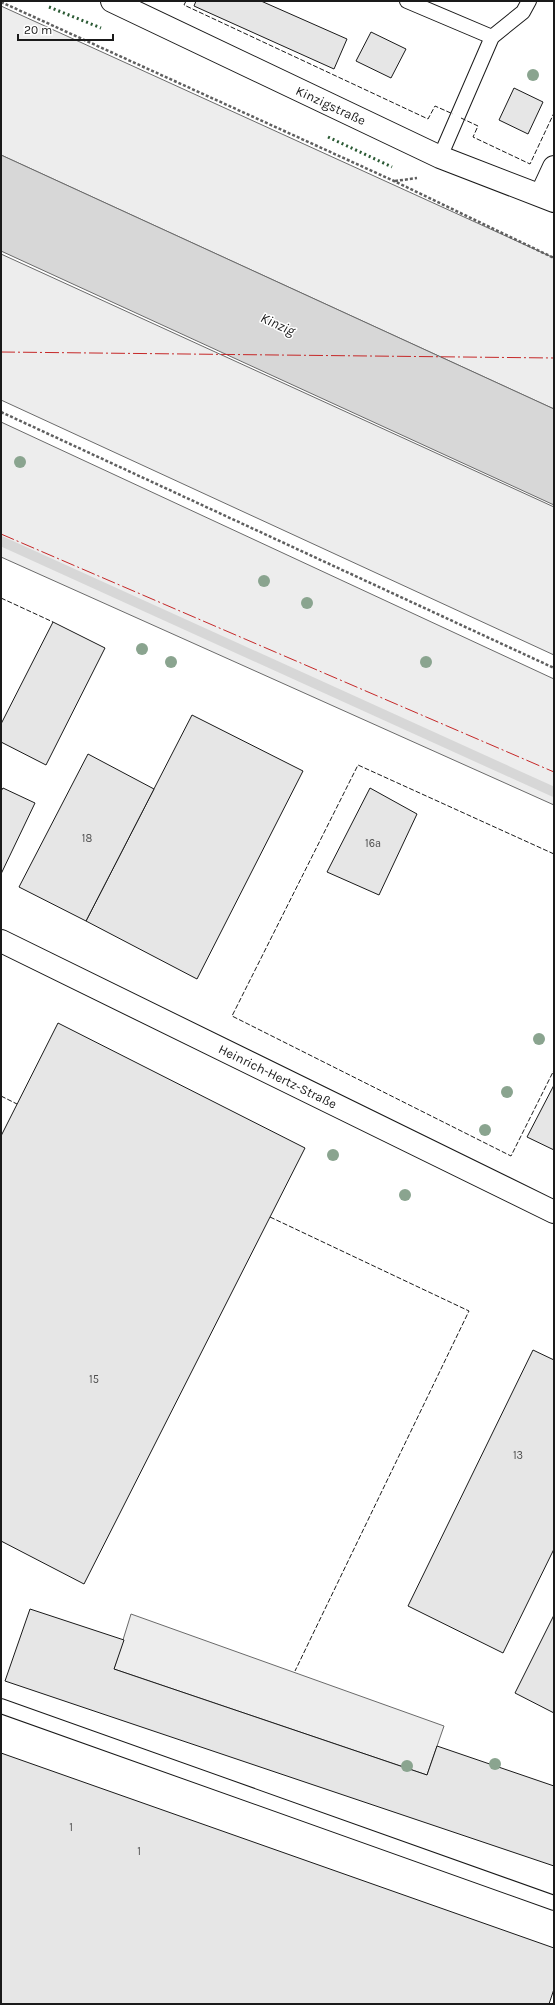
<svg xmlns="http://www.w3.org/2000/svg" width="555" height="2005" font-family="Karla,sans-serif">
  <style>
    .built { fill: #ededed; stroke: #6a6a6a }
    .water { fill: #d7d7d7; stroke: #6a6a6a }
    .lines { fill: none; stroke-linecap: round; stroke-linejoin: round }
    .stream { stroke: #d7d7d7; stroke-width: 10 }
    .building { fill: #e6e6e6; stroke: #1a1a1a }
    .lane-casing { stroke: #1a1a1a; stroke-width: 16 }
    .street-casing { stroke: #1a1a1a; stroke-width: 24 }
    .secondary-casing { stroke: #1a1a1a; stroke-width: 24 }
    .path { stroke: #5f5f5f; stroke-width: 2.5; stroke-dasharray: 3 2; stroke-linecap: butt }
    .lane { stroke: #fff; stroke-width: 14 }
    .street { stroke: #fff; stroke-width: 22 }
    .secondary { stroke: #fff; stroke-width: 22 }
    .hedge { stroke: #2b5a34; stroke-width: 3; stroke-dasharray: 2 3; stroke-linecap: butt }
    .fence { stroke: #1a1a1a; stroke-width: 1; stroke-dasharray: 5 2; stroke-linecap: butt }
    .power { stroke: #c62828; stroke-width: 1; stroke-dasharray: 14 3 2 3; stroke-linecap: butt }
    .tree { fill: #8aa48f }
    .labels { text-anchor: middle; stroke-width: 3; stroke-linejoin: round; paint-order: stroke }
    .number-label { font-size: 11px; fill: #4d4d4d }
    .street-label { font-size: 13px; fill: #1a1a1a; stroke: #fff }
    .water-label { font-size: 14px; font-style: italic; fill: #1a1a1a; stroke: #fff }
  </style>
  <rect width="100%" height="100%" fill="#fff"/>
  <g class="built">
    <polygon points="1,6 554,258 554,409 1,155"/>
    <polygon points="1,254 554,507 554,655 1,400"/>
    <polygon points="1,422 554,679 554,805 1,557"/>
    <polygon points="131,1614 444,1726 427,1775 114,1669"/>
  </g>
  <polygon class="water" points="1,155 554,409 554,505 1,251"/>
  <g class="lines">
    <polyline class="stream" points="1,541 554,792"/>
  </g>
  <g class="building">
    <polygon points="196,1 261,1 347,39 334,69 194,6"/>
    <polygon points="371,32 406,49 391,78 356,61"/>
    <polygon points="514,88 543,102 528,134 499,120"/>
    <polygon points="53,622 105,648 46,765 1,742 1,724"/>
    <polygon points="192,715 303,771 197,979 86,921"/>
    <polygon points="88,754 154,789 86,921 19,887"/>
    <polygon points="3,788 35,803 1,874 1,791"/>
    <polygon points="370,788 417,814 379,895 327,872"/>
    <polygon points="58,1023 305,1148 84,1584 1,1541 1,1136"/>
    <polygon points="554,1085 554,1150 527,1137"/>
    <polygon points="533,1350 554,1360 554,1549 503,1653 408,1606"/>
    <polygon points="30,1609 124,1640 114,1669 427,1775 437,1746 554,1786 554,1866 5,1681"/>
    <polygon points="554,1615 554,1713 515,1693"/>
    <polygon points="1,1753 554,1948 554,1989 549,2004 1,2004"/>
  </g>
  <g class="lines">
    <defs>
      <g id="lane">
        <polyline points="407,1 492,37"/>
        <polyline points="440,157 492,37 523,12 529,1"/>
        <polyline points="1,1706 554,1903"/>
      </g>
      <g id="street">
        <polyline points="112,1 440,157 554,201"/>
        <polyline points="541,195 554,167"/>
      </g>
      <polyline id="secondary" points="1,941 554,1212"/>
    </defs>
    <use href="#lane" class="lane-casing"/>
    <use href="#street" class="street-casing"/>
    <use href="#secondary" class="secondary-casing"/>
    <g class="path">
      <polyline points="1,2 394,181 554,258"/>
      <polyline points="395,181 417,178"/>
      <polyline points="1,412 554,668"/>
    </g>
    <use href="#lane" class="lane"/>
    <use href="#street" class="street"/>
    <use href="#secondary" class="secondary"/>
    <g class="hedge">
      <polyline points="49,7 101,28"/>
      <polyline points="328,137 392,167"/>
    </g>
    <g class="fence">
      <polyline points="186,1 184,5 428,119 435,106 453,114"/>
      <polyline points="461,118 478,126 473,137 530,164 554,113"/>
      <polyline points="1,598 53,622"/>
      <polyline points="554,854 358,765 232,1016 511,1156 554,1070"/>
      <polyline points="1,1096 17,1104"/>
      <polyline points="270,1217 469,1311 295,1671"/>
    </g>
    <g class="power">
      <polyline points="1,352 554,358"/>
      <polyline points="1,534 554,772"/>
    </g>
  </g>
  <g class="tree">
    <circle cx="533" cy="75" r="6"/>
    <circle cx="20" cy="462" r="6"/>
    <circle cx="264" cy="581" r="6"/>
    <circle cx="307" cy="603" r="6"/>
    <circle cx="142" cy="649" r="6"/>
    <circle cx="171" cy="662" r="6"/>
    <circle cx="426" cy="662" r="6"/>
    <circle cx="539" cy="1039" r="6"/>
    <circle cx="507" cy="1092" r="6"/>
    <circle cx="485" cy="1130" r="6"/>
    <circle cx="333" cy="1155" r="6"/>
    <circle cx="405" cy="1195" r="6"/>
    <circle cx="495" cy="1764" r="6"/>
    <circle cx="407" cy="1766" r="6"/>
  </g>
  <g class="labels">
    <g class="number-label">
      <text x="87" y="842">18</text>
      <text x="373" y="847">16a</text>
      <text x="94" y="1383">15</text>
      <text x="518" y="1459">13</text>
      <text x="71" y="1831">1</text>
      <text x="139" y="1855">1</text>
    </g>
    <g class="street-label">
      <text transform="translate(331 105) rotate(25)" y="5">Kinzigstraße</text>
      <text transform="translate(278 1076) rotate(26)" y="5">Heinrich-Hertz-Straße</text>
    </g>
    <g class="water-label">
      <text transform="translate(278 324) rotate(25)" y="5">Kinzig</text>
    </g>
  </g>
  <rect width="555" height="2005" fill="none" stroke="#1a1a1a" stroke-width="4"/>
  <path d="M18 34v6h95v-6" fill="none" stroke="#1a1a1a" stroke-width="2"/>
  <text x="24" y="34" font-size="12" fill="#1a1a1a" stroke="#ffffff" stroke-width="3" paint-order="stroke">20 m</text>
</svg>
